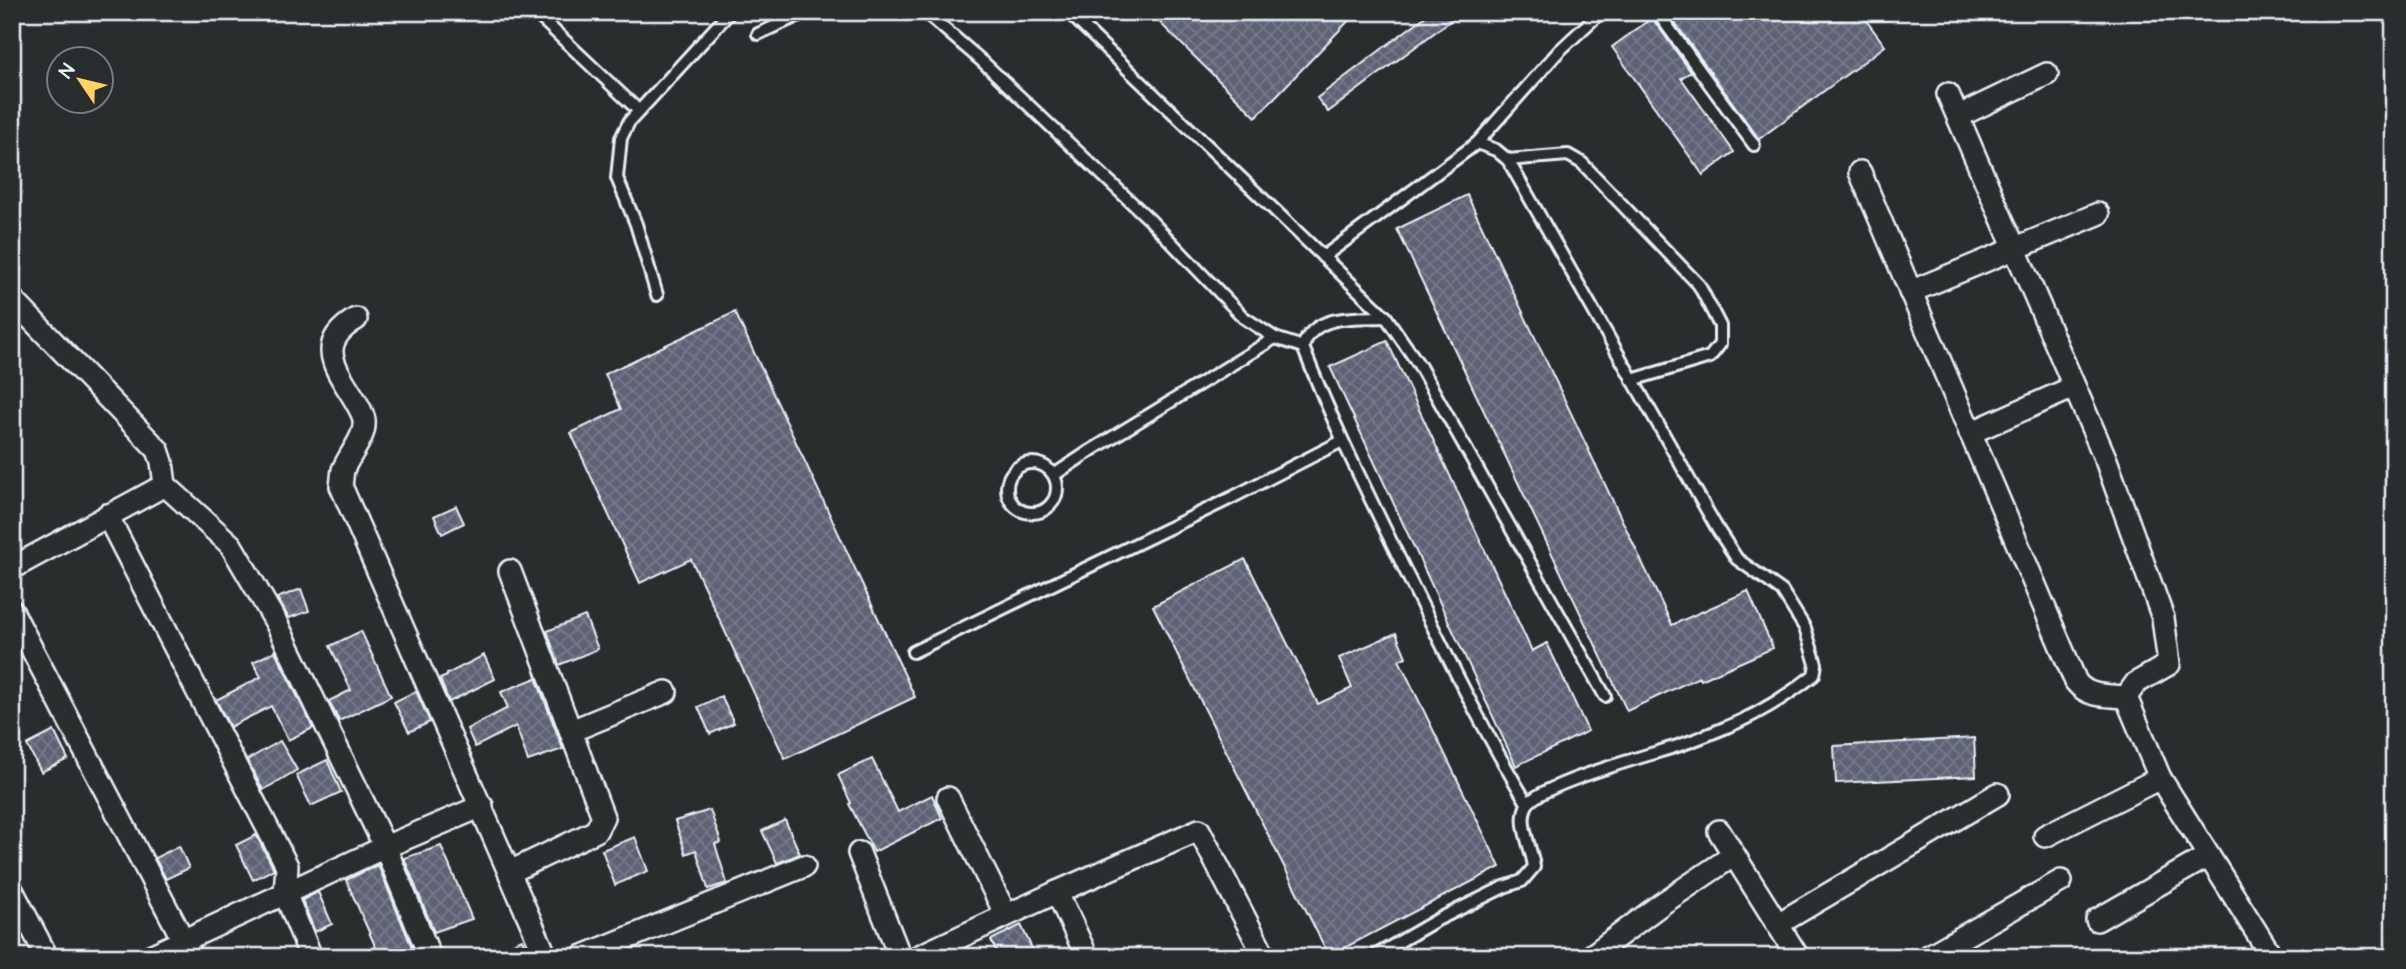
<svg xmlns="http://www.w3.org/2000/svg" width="2406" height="969" font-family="'Architects Daughter',sans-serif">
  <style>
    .building { fill: url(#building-cross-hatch); stroke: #e8f1f8; stroke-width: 2 }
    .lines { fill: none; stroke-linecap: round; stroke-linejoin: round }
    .service-casing { stroke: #e8f1f8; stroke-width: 16 }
    .minor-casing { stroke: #e8f1f8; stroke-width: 26 }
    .service { stroke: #2a2d2e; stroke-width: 10 }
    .minor { stroke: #2a2d2e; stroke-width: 21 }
  </style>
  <defs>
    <pattern id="building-cross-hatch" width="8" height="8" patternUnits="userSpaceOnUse" patternTransform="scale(1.75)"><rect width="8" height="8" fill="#5f6274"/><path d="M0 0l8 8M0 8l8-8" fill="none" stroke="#767989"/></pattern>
  </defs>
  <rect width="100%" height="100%" fill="#2a2d2e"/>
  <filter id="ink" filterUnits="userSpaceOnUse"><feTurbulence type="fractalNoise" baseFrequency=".0143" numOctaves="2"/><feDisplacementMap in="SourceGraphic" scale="14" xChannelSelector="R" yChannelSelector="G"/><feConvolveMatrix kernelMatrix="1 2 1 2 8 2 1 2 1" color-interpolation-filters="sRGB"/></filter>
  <g filter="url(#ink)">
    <g class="building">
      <polygon points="1149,12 1357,12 1256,117"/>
      <polygon points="1431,12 1462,12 1328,112 1317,98"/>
      <polygon points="1667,12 1860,12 1885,46 1759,139"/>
      <polygon points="1652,18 1691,72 1681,78 1734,152 1703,175 1612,47"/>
      <polygon points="1467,195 1672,625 1748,591 1773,648 1701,680 1699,677 1627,711 1397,229"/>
      <polygon points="735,312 915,697 785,759 691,559 640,583 571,433 621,409 605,374"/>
      <polygon points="1387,341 1532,651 1547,643 1588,731 1516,766 1330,367"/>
      <polygon points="456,506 464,523 442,534 434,516"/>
      <polygon points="1245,559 1318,704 1352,688 1339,658 1396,633 1406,657 1399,660 1500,867 1329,956 1153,606"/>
      <polygon points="301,589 309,611 289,618 277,598"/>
      <polygon points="585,616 598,649 559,665 547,631"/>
      <polygon points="361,631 391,696 339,721 329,701 351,690 330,646"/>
      <polygon points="275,651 313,728 288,740 271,706 230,727 216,700 261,677 253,662"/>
      <polygon points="484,655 495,679 449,702 440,679 447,676 447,674"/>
      <polygon points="536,678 563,749 528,761 516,726 475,747 467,729 508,708 501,692"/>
      <polygon points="416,691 430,722 409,732 394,702"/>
      <polygon points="721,696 734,723 710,734 698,707"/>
      <polygon points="54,731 68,759 41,772 27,745"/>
      <polygon points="1974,738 1976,776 1836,783 1834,746"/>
      <polygon points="280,741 297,770 263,790 247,760"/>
      <polygon points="872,759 898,812 932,795 942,818 874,852 849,804 851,803 838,775"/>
      <polygon points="327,760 341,792 311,806 296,775"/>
      <polygon points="710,810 721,842 715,844 727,883 708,889 696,850 686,854 675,821"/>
      <polygon points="785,820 800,854 777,863 762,831"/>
      <polygon points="256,835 274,869 253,880 236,845"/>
      <polygon points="635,837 648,871 615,885 602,850"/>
      <polygon points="179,846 189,868 166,879 155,858"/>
      <polygon points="441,846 472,919 434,932 404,858"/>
      <polygon points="378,865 416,957 380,957 346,880"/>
      <polygon points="318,892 332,924 315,932 302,900"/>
      <polygon points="1021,925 1036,957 999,957 991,940"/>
      <polygon points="522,939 530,957 482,957"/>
    </g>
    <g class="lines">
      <defs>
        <g id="service">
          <polyline points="539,12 543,20 639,111"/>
          <polyline points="925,12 983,62 1150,220 1243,317 1275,338 1303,347"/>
          <polyline points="1068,12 1386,317 1419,365 1605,696"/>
          <polyline points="1657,12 1754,145"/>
          <polyline points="1886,12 1886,13"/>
          <polyline points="758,34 806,12"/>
          <polyline points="1508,160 1568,155 1582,163 1699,285 1720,326 1720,344 1710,357 1632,380"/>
          <polyline points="1323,257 1477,143 1559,51 1601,12"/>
          <polyline points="657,295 636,224 617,178 621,138 629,122 730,12"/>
          <path d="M1386 317C1358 318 1313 313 1303 347 1332 422 1368 494 1403 566 1442 646 1481 727 1527 803"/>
          <circle cx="1032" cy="488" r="25"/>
          <polyline points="1054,475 1090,451 1275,338"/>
          <polyline points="913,652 1231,498 1342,441"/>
          <path d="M1373 957 1437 920 1504 887 1522 881 1534 867C1532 848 1517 822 1527 805 1539 785 1645 756 1671 748 1688 743 1705 736 1722 729 1755 716 1786 697 1814 675L1816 664 1805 628 1782 591 1737 559 1718 530 1508 160 1496 150 1477 143"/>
        </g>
        <g id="minor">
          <polyline points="1948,94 2106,460 2163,618 2169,664 2136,683 2126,697"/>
          <polyline points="1959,116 2047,74"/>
          <path d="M1860 172 2076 682C2089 698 2106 695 2126 697"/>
          <polyline points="1910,292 2098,214"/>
          <polyline points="12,299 158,450 162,462 165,485 12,568"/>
          <path d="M356 319C314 344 336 368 355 400 358 406 363 413 364 420 366 438 349 454 343 470 342 475 342 481 341 486L546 957"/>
          <polyline points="1970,433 2074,387"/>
          <polyline points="165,485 231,545 277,624 385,847 430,957"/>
          <polyline points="107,515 287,866 285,893 311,957"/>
          <polyline points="510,571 603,817 596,831 510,872"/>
          <polyline points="12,611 192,957"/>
          <polyline points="2126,697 2160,778 2272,957"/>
          <polyline points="571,731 666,692"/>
          <polyline points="948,798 1006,915"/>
          <polyline points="1719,831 1798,957"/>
          <polyline points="2045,836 2160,778"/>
          <polyline points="859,853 900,957"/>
          <polyline points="12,890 47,957"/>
          <polyline points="1057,892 1087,957"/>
          <polyline points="2097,920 2208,856"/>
          <polyline points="1778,924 1998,794"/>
          <polyline points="148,957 385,847 482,806"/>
          <polyline points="581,957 804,866"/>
          <polyline points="917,957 1057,892 1199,830 1265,957"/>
          <polyline points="1590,957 1660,905 1734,855"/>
          <polyline points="1927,957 2061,881"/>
        </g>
      </defs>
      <use href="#service" class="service-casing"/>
      <use href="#minor" class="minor-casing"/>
      <use href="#service" class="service"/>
      <use href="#minor" class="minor"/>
    </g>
  </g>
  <rect width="2406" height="969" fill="none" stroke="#2a2d2e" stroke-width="42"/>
  <rect x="21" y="21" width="2364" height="927" fill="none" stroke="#e8f1f8" stroke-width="2.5" filter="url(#ink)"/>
  <g transform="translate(80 80) rotate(305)"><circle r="33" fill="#2a2d2e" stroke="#767b7f" stroke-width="2"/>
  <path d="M0-5L12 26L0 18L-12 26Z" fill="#ffd166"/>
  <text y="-10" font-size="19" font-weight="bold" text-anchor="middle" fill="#e8f1f8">N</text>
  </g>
</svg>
